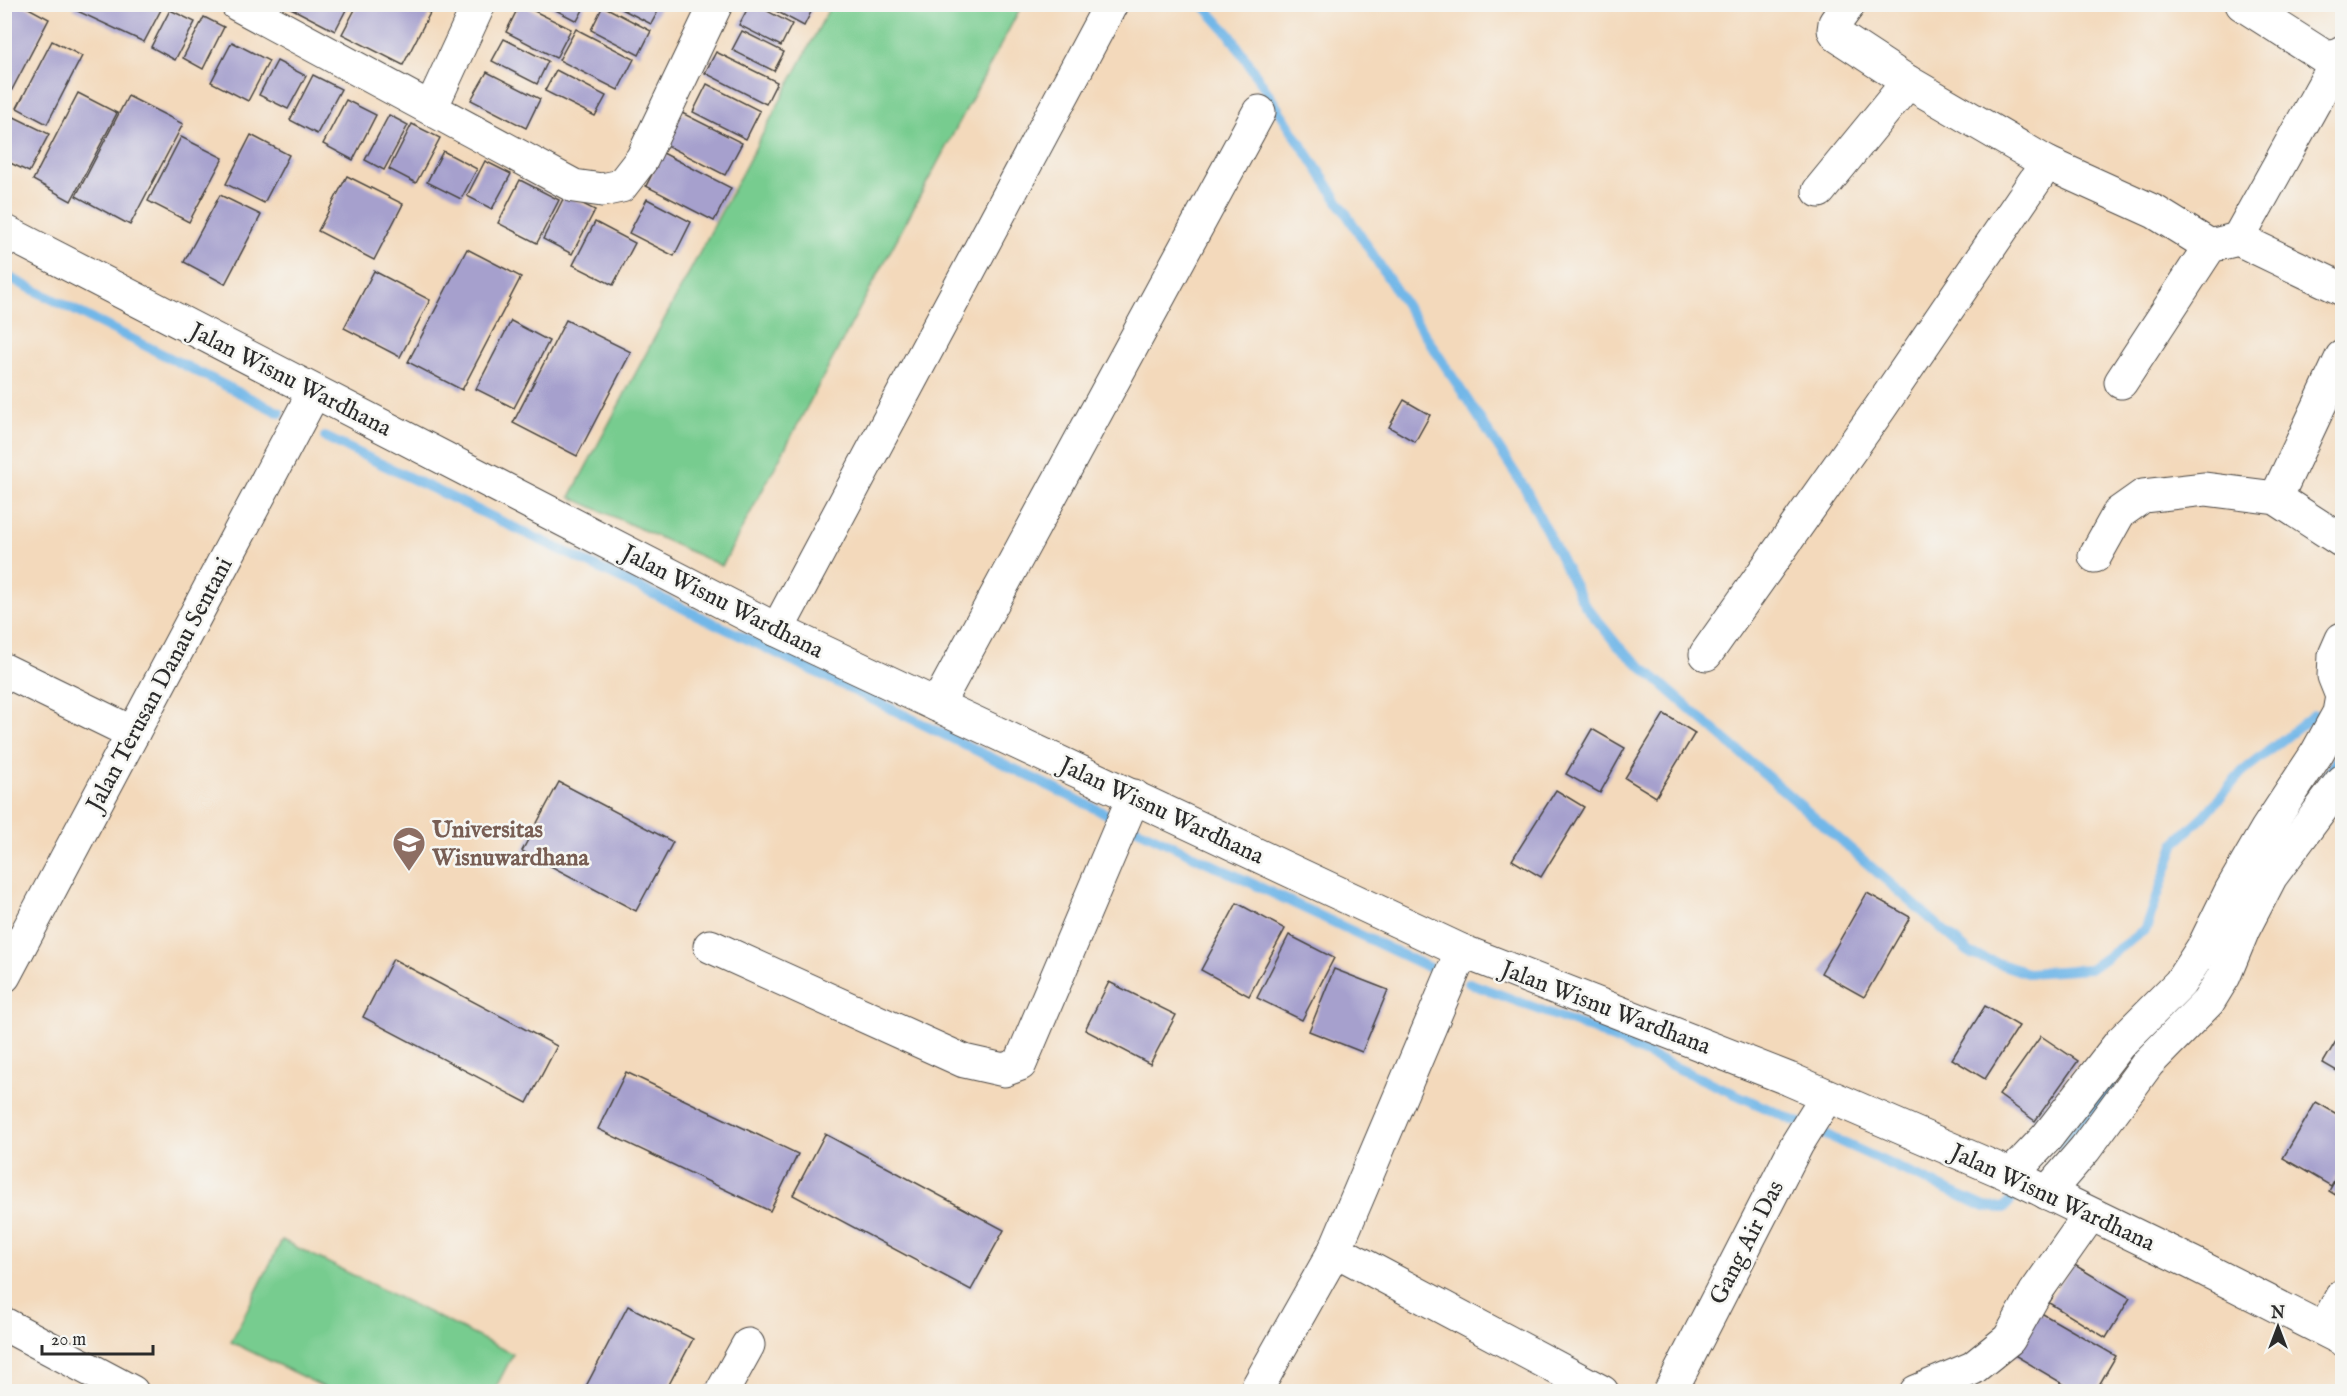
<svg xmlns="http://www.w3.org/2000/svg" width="2347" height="1396" font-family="'IM FELL English',serif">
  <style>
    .green { fill: #77cc8f; stroke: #517c5d; stroke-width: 1.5 }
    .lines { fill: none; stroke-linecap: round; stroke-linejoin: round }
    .stream { stroke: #72b7e8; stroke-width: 10 }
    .building { fill: #a6a0cd }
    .minor-casing { stroke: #494541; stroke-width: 35 }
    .tertiary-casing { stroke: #494541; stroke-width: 35 }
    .minor { stroke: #fff; stroke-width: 33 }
    .tertiary { stroke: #fff; stroke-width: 33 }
    .labels { text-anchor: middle; stroke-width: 5; stroke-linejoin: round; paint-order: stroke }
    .street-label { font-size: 24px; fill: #2b2b2b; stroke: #f6f6f2 }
    .education-label { font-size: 24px; font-weight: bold; fill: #785e54; stroke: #f6f6f2; text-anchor: start }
  </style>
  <rect width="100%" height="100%" fill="#f6f6f2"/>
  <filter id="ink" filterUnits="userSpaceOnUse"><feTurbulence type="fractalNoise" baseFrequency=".0167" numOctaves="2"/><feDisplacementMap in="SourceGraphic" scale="12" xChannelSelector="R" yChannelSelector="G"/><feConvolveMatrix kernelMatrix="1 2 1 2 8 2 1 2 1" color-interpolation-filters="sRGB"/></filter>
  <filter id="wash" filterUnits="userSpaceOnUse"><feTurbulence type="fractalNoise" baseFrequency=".008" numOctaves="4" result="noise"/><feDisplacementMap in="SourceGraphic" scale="24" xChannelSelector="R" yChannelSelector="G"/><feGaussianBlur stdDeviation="1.35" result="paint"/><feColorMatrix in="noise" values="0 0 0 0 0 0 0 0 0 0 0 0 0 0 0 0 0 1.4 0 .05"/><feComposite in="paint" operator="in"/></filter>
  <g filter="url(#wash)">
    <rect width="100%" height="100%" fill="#f3d9bb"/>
    <g class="green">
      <polygon points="831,5 1022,5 722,566 570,497"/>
      <polygon points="282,1240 513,1354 494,1391 332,1391 231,1342"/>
    </g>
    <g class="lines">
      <g class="stream">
        <polyline points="1202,4 1230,35 1526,490 1584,604 1618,646 1971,954 2027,973 2090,969 2146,929 2176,842 2204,816 2242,772 2314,715 2332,719"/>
        <polyline points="4,275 280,413"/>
        <polyline points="325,437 814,671 1133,827 1432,969"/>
        <polyline points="2322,782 2342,752"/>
        <polyline points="1469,983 1591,1029 1985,1207 2004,1208 2024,1186"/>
        <polyline points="2060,1145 2112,1087"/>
      </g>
    </g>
    <g id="blocks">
      <g class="building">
        <polygon points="4,4 21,4 49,19 4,105"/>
        <polygon points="76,4 164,4 144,42 73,9"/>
        <polygon points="283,4 349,4 335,31"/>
        <polygon points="358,4 413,4 430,13 403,65 342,34"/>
        <polygon points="520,4 571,29 556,58 506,32"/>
        <polygon points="544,4 586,4 577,21"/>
        <polygon points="612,4 662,4 651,24"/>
        <polygon points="750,4 754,4 792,24 781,46 739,25"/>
        <polygon points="763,4 815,4 804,26"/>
        <polygon points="603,6 651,31 639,55 591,30"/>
        <polygon points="170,10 195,22 175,60 151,47"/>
        <polygon points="204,17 224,27 203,69 183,58"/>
        <polygon points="576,29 634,59 618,90 559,60"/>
        <polygon points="742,31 784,52 774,71 732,50"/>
        <polygon points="504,39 548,61 537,84 492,61"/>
        <polygon points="52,41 82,56 47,124 17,108"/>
        <polygon points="232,42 269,61 248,101 211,82"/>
        <polygon points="716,52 777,82 766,104 705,73"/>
        <polygon points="277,61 306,76 288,109 259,95"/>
        <polygon points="556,70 606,96 595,116 545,91"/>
        <polygon points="487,72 540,99 526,128 471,100"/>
        <polygon points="313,75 341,89 317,134 290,120"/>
        <polygon points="707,84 760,111 746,139 693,112"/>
        <polygon points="78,93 117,113 71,201 33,180"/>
        <polygon points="128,96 183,124 130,225 76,196"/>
        <polygon points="346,100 376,115 353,160 323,144"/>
        <polygon points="6,113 49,134 29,172 4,160 4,116"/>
        <polygon points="682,113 742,143 725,175 666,145"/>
        <polygon points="389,115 408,125 384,170 365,160"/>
        <polygon points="412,124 440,138 416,183 389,169"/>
        <polygon points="251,135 289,155 264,203 226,184"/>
        <polygon points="181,137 223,158 189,222 148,201"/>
        <polygon points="443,151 477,169 461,199 427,182"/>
        <polygon points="663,153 731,188 714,221 646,186"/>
        <polygon points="485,161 511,174 492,209 467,196"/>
        <polygon points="347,176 403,204 374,260 318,231"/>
        <polygon points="520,180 559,200 537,243 498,223"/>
        <polygon points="220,195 261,215 225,284 184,262"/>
        <polygon points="565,195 595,210 572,254 543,239"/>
        <polygon points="647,199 691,222 674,256 629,233"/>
        <polygon points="595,222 635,243 613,285 573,265"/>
        <polygon points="467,249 521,277 462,390 408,362"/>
        <polygon points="374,271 430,300 400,357 344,328"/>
        <polygon points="566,320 631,352 577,456 513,423"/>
        <polygon points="511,321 549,341 514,408 476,389"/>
        <polygon points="1404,400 1430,415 1415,442 1389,427"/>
        <polygon points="1664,714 1695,733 1656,797 1625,778"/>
        <polygon points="1592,729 1625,748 1600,793 1566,774"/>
        <polygon points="559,782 673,842 636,911 522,851"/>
        <polygon points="1556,790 1584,807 1541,877 1512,860"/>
        <polygon points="1867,893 1910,917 1864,997 1821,973"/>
        <polygon points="1237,903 1285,929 1249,996 1201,970"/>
        <polygon points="1289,935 1334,958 1302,1020 1257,998"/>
        <polygon points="393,959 557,1046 527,1103 363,1017"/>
        <polygon points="1334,969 1388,990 1362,1052 1309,1031"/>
        <polygon points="1109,982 1176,1015 1150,1064 1085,1030"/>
        <polygon points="1985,1006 2019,1026 1985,1079 1952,1059"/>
        <polygon points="2342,1031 2342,1074 2323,1063"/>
        <polygon points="2041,1036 2078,1061 2035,1121 1999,1095"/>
        <polygon points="626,1072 798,1154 770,1211 598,1129"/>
        <polygon points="2316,1102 2342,1117 2342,1166 2331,1186 2283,1158"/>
        <polygon points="825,1134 1004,1230 971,1290 793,1195"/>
        <polygon points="2342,1168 2342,1199 2329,1191"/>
        <polygon points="2073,1264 2130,1298 2106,1338 2049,1303"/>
        <polygon points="628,1306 693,1339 665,1392 583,1392"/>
        <polygon points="2036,1310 2116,1356 2095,1392 2077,1392 2011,1353"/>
      </g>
    </g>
  </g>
  <g filter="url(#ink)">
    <use href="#blocks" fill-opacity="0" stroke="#494541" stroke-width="1.5"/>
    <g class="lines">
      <defs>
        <g id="minor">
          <polyline points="237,4 574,186 602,190 621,186 642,159 716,4"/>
          <polyline points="1849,4 1835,23 1834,30 1838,36 1908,82 2047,163"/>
          <polyline points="2242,4 2342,68"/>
          <polyline points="431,108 479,4"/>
          <polyline points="1819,191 1908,82"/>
          <polyline points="2238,239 2342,52"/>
          <polyline points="2121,382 2210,246 2238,239 2342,289"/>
          <polyline points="2276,498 2342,357"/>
          <polyline points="2095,556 2119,513 2143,496 2205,489 2276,498 2342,541"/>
          <polyline points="777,630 1111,4"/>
          <polyline points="1706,654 1880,408 2047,163 2155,212 2210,246"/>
          <polyline points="4,670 133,733"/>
          <polyline points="937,705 1259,112"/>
          <polyline points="710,946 964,1061 1004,1070 1020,1064 1134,796"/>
          <polyline points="4,976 314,392"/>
          <polyline points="2011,1175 2047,1137 2120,1043 2180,983 2204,946 2231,891 2267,829 2317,753 2339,713 2342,696 2334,676 2335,655 2342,639"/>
          <polyline points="2047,1193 2085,1149 2148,1063 2208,1002 2224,976 2243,930 2271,876 2342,781"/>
          <polyline points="1335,1250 1602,1392"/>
          <polyline points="4,1324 132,1392"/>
          <polyline points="2324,1329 2342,1296"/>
          <polyline points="722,1392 748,1345"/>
          <polyline points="1255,1392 1335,1250 1462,951"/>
          <polyline points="1670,1392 1797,1144 1827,1096"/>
          <polyline points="1916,1392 1973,1368 2009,1339 2035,1293 2090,1215"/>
        </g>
        <polyline id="tertiary" points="4,231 777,630 937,705 1462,951 1789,1079 2011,1175 2192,1263 2342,1339"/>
      </defs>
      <use href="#minor" class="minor-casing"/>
      <use href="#tertiary" class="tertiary-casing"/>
      <use href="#minor" class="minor"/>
      <use href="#tertiary" class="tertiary"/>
    </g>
  </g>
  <defs>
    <symbol id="university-pin" viewBox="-11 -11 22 30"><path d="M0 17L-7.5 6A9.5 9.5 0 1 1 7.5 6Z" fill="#8d6e63" stroke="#f6f6f2"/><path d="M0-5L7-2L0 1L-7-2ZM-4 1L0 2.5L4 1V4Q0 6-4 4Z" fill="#fff"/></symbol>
  </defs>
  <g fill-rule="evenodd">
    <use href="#university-pin" x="390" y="824" width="38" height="52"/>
  </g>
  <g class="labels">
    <g class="street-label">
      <text transform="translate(291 379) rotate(27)" y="8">Jalan Wisnu Wardhana</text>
      <text transform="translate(723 601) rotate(27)" y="8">Jalan Wisnu Wardhana</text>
      <text transform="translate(159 684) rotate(-62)" y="8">Jalan Terusan Danau Sentani</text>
      <text transform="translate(1162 810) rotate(25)" y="8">Jalan Wisnu Wardhana</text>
      <text transform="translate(1606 1007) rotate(21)" y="8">Jalan Wisnu Wardhana</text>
      <text transform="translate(2053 1197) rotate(25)" y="8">Jalan Wisnu Wardhana</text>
      <text transform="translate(1746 1242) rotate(-63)" y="8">Gang Air Das</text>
    </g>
    <g class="education-label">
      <text x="432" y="837">Universitas<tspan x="432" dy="28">Wisnuwardhana</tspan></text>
    </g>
  </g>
  <rect width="2347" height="1396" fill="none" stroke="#f6f6f2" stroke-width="24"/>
  <g transform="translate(2278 1327)" stroke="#f6f6f2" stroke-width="4.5" paint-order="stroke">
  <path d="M0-4.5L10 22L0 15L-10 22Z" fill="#2b2b2b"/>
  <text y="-9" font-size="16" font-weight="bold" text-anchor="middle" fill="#2b2b2b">N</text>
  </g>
  <path d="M42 1345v9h111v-9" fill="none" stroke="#2b2b2b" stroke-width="3"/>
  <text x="51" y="1345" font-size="18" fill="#2b2b2b" stroke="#f6f6f2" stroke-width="4.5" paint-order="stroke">20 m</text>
</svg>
